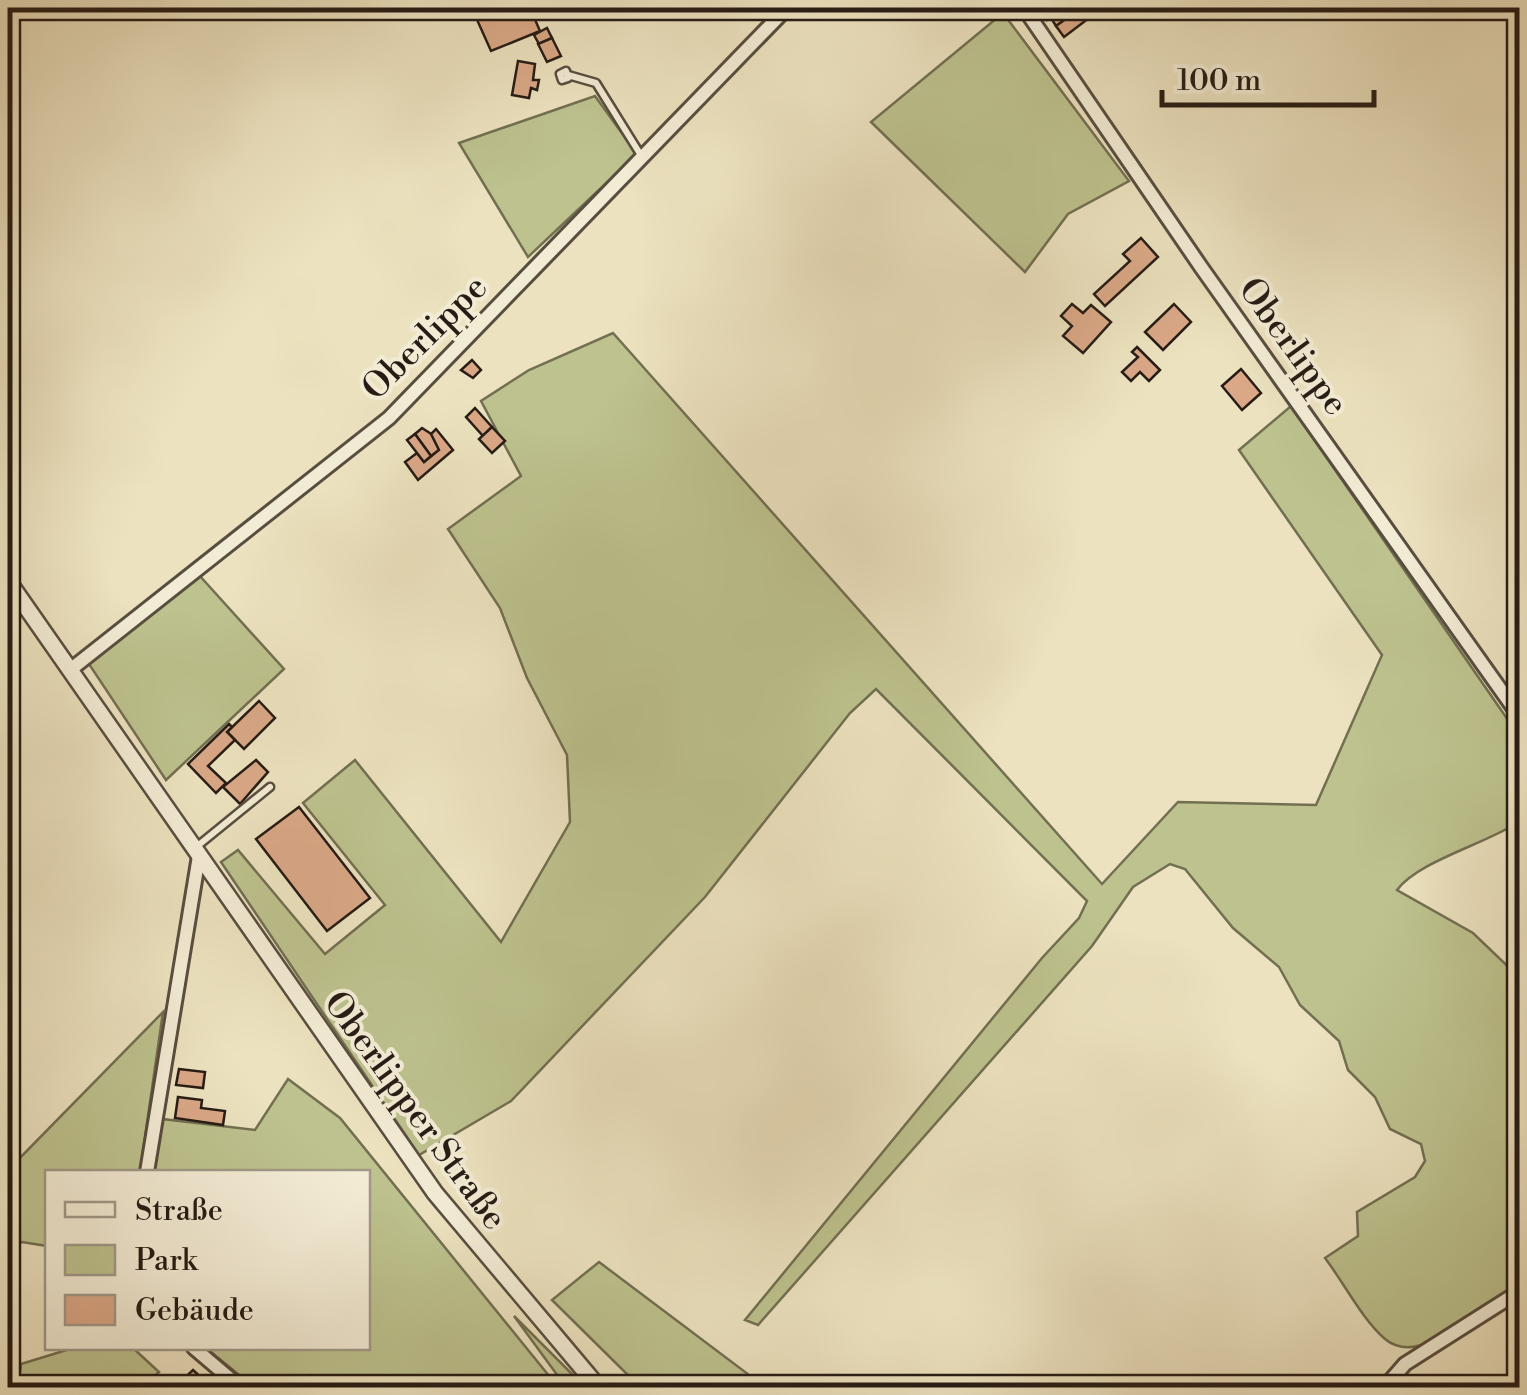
<svg xmlns="http://www.w3.org/2000/svg" width="1527" height="1395" font-family="'Libre Bodoni',serif">
  <style>
    .green { fill: #bdc28e; stroke: #726f52; stroke-width: 2.5 }
    .building { fill: #daa887; stroke: #261c15; stroke-width: 2.5 }
    .lines { fill: none; stroke-linecap: round; stroke-linejoin: round }
    .service-casing { stroke: #584e40; stroke-width: 11 }
    .minor-casing { stroke: #584e40; stroke-width: 18 }
    .tertiary-casing { stroke: #584e40; stroke-width: 20 }
    .service { stroke: #f3ecd5; stroke-width: 6 }
    .minor { stroke: #f3ecd5; stroke-width: 12 }
    .tertiary { stroke: #f3ecd5; stroke-width: 15 }
    .labels { text-anchor: middle; stroke-width: 8; stroke-linejoin: round; paint-order: stroke }
    .street-label { font-size: 35px; fill: #261c15; stroke: #f3ecd5 }
  </style>
  <rect width="100%" height="100%" fill="#ece2bf"/>
  <filter id="stains"><feTurbulence type="fractalNoise" baseFrequency=".002" numOctaves="4"/><feColorMatrix values="0 0 0 0 .2 0 0 0 0 .09 0 0 0 0 .02 0 0 0 .5 -.17"/></filter>
  <radialGradient id="worn" r=".72"><stop offset=".6" stop-color="#630" stop-opacity="0"/><stop offset="1" stop-color="#630" stop-opacity=".3"/></radialGradient>
  <g class="green">
    <polygon points="1003,13 1129,181 1068,214 1025,272 871,122"/>
    <polygon points="595,96 637,154 528,257 459,143"/>
    <path d="M613 333 1102 884 1178 802 1316 805 1382 655 1239 450 1291 406 1519 736V822C1485 844 1417 862 1397 890L1473 933 1519 977V1285C1485 1301 1423 1371 1385 1339 1362 1319 1344 1283 1325 1258L1358 1236 1357 1212 1415 1177 1425 1161 1421 1144 1390 1129 1375 1097 1348 1070 1339 1041 1300 1005 1279 967 1233 928 1185 869 1170 864 1133 887 1092 946 758 1325 745 1320 1042 958 1079 918 1087 901 876 689 850 713 705 897 511 1101 419 1155 221 862 238 850 325 954 385 905 303 803 355 760 501 942 570 822 567 755 527 678 500 608 448 529 521 476 481 401 529 370Z"/>
    <polygon points="199,575 284,669 166,780 89,664"/>
    <polygon points="163,1012 140,1172 48,1172 47,1246 22,1242 8,1252 8,1170"/>
    <polygon points="288,1079 340,1118 558,1387 254,1387 206,1348 368,1348 368,1172 154,1172 162,1119 255,1130"/>
    <polygon points="599,1262 765,1387 640,1387 552,1300"/>
    <polygon points="514,1316 585,1387 566,1387"/>
    <polygon points="73,1348 133,1348 159,1372 143,1387 18,1387 21,1364"/>
  </g>
  <g class="building">
    <polygon points="487,8 530,8 540,31 491,51 474,13"/>
    <polygon points="1043,8 1066,8 1071,15 1056,26 1051,18 1047,20"/>
    <polygon points="1081,8 1088,8 1093,15 1064,37 1056,26"/>
    <polygon points="547,28 552,38 539,44 534,35"/>
    <polygon points="552,38 561,56 547,62 538,44"/>
    <polygon points="518,61 535,64 533,80 539,80 537,90 531,88 529,98 512,95"/>
    <polygon points="1141,238 1158,257 1105,306 1094,294 1130,261 1123,254"/>
    <polygon points="1072,304 1083,313 1091,305 1111,322 1083,353 1063,336 1072,326 1061,316"/>
    <polygon points="1174,304 1191,322 1163,350 1145,332"/>
    <polygon points="1137,347 1160,370 1149,381 1140,372 1131,381 1122,372 1138,357 1132,352"/>
    <polygon points="472,360 481,370 473,378 461,370"/>
    <polygon points="1241,369 1261,393 1242,410 1222,386"/>
    <polygon points="475,408 492,427 483,436 466,417"/>
    <polygon points="492,427 505,441 492,453 479,439"/>
    <polygon points="422,428 436,437 439,450 431,456 415,434"/>
    <polygon points="436,429 453,450 418,480 405,462 417,453 424,462 439,450 431,434"/>
    <polygon points="415,434 431,456 424,462 407,440"/>
    <polygon points="259,701 275,718 244,749 227,732"/>
    <polygon points="229,724 232,727 227,732 235,740 208,766 226,783 216,793 188,764"/>
    <polygon points="256,760 268,772 240,804 223,787"/>
    <polygon points="299,807 370,898 327,931 256,839"/>
    <polygon points="179,1069 205,1072 203,1088 176,1085"/>
    <polygon points="178,1097 202,1100 201,1108 225,1111 223,1125 175,1118"/>
    <polygon points="193,1370 207,1383 203,1388 174,1388"/>
  </g>
  <g class="lines">
    <defs>
      <g id="service">
        <polygon points="566,71 568,78 562,80 560,74"/>
        <polyline points="568,75 596,83 642,157"/>
        <polyline points="195,848 270,787"/>
      </g>
      <g id="minor">
        <polyline points="1024,8 1201,267 1520,717"/>
        <polyline points="70,670 389,418 787,8"/>
        <polyline points="147,1172 199,856"/>
        <polyline points="194,1348 241,1388"/>
        <polyline points="1384,1388 1405,1364 1520,1291"/>
      </g>
      <polyline id="tertiary" points="8,581 435,1193 599,1388"/>
    </defs>
    <use href="#service" class="service-casing"/>
    <use href="#minor" class="minor-casing"/>
    <use href="#tertiary" class="tertiary-casing"/>
    <use href="#service" class="service"/>
    <use href="#minor" class="minor"/>
    <use href="#tertiary" class="tertiary"/>
  </g>
  <g class="labels">
    <g class="street-label">
      <text transform="translate(424 337) rotate(-45)" y="12">Oberlippe</text>
      <text transform="translate(1294 346) rotate(54)" y="12">Oberlippe</text>
      <text transform="translate(416 1110) rotate(54)" y="12">Oberlipper Straße</text>
    </g>
  </g>
  <rect width="1527" height="1395" fill="none" stroke="#ece2bf" stroke-width="40"/>
  <rect x="10" y="10" width="1507" height="1375" fill="none" stroke="#261c15" stroke-width="5"/>
  <rect x="20" y="20" width="1487" height="1355" fill="none" stroke="#261c15" stroke-width="2.5"/>
  <rect x="45" y="1170" width="325" height="180" fill="#f3ecd5" stroke="#a19988" stroke-width="2.5"/>
  <rect x="65" y="1202" width="50" height="15" fill="#f3ecd5" stroke="#a19988" stroke-width="2.5"/>
  <text x="135" y="1220" font-size="30" fill="#261c15">Straße</text>
  <rect x="65" y="1245" width="50" height="30" fill="#bdc28e" stroke="#a19988" stroke-width="2.5"/>
  <text x="135" y="1270" font-size="30" fill="#261c15">Park</text>
  <rect x="65" y="1295" width="50" height="30" fill="#daa887" stroke="#a19988" stroke-width="2.5"/>
  <text x="135" y="1320" font-size="30" fill="#261c15">Gebäude</text>
  <path d="M1162 90v15h212v-15" fill="none" stroke="#261c15" stroke-width="5"/>
  <text x="1177" y="90" font-size="30" fill="#261c15" stroke="#f3ecd5" stroke-width="8" paint-order="stroke">100 m</text>
  <rect width="100%" height="100%" filter="url(#stains)"/>
  <rect width="100%" height="100%" fill="url(#worn)"/>
</svg>
